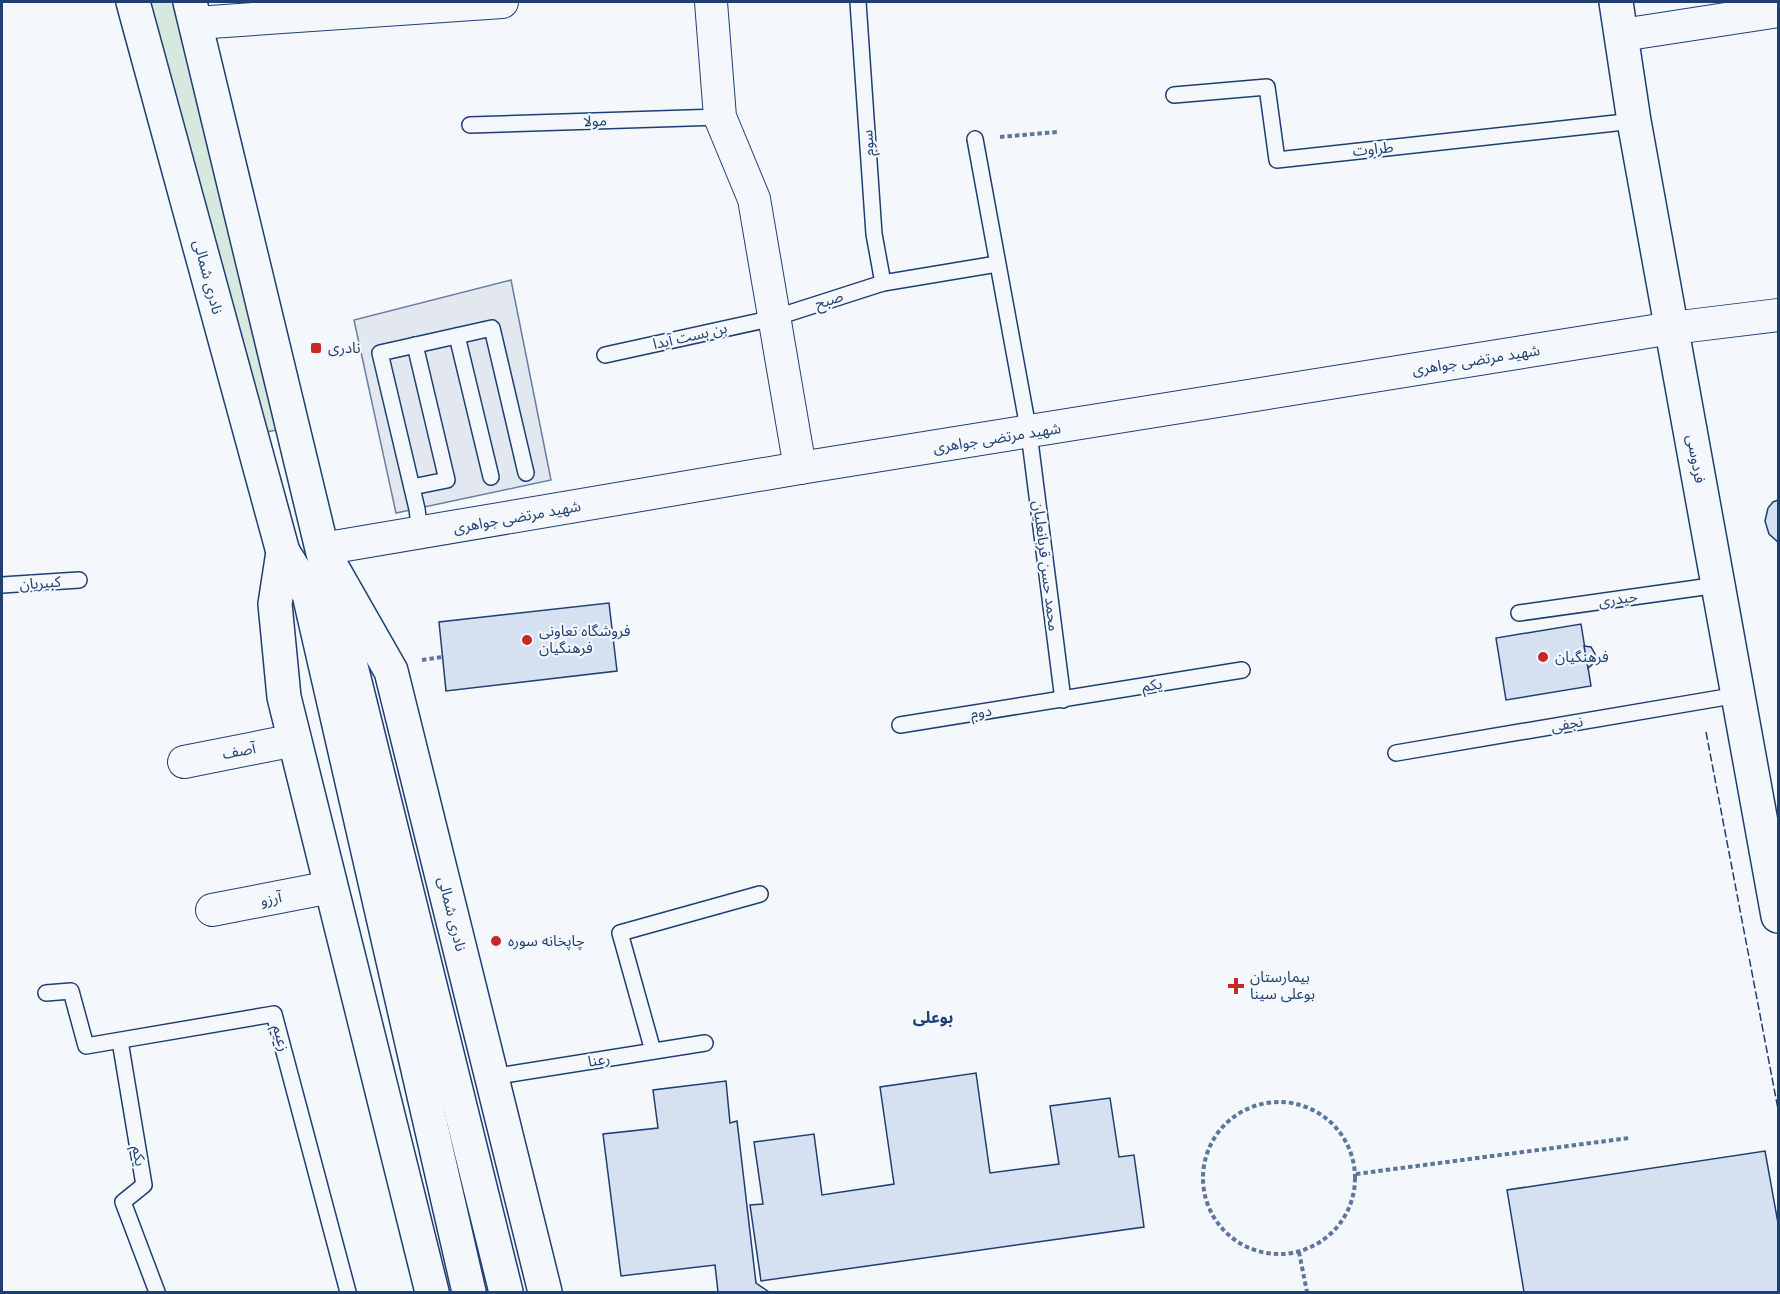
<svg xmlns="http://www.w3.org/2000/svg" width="1780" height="1294" font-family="'Varela Round','Noto Sans Arabic',sans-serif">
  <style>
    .green { fill: #d7e8df; stroke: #687fa3; stroke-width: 1.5 }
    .parking { fill: #e3e8f0; stroke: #687fa3; stroke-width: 1.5 }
    .building { fill: #d5e0f0; stroke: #1d3f73; stroke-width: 1.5 }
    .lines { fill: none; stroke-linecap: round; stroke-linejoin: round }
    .service-casing { stroke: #1d3f73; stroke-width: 18 }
    .minor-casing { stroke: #1d3f73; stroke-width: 34 }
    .secondary-casing { stroke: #1d3f73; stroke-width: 36 }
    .primary-casing { stroke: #1d3f73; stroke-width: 36 }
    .path { stroke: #5e769c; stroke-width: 4; stroke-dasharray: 4.5 3; stroke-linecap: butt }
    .service { stroke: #f4f7fb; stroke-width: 15 }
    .minor { stroke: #f4f7fb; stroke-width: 32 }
    .secondary { stroke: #f4f7fb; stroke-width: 33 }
    .primary { stroke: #f4f7fb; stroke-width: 33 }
    .fence { stroke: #1d3f73; stroke-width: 1.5; stroke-dasharray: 8 3; stroke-linecap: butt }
    .poi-dot { fill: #c62828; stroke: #f4f7fb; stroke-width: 2 }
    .labels { text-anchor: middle; stroke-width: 4.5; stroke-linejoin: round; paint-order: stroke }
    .street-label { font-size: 15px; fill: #1d3f73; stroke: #f4f7fb }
    .poi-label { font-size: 15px; fill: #1d3f73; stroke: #f4f7fb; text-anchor: start }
    .neighbourhood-label { font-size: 16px; font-weight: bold; fill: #1d3f73; stroke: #f4f7fb }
  </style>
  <rect width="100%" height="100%" fill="#f4f7fb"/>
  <polygon class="green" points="133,2 190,2 292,427 251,435"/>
  <polygon class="parking" points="511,280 551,480 396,513 354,320"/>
  <g class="building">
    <polygon points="1778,500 1778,542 1769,534 1765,521 1768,508 1773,502"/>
    <polygon points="609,603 617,671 446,691 439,622"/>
    <polygon points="1581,624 1591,686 1506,700 1496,638"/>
    <polygon points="1584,646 1591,647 1595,654 1594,663 1588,668"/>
    <polygon points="976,1073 990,1173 1059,1164 1050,1106 1110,1098 1119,1157 1134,1155 1144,1227 761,1281 750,1205 763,1204 754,1142 814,1134 822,1195 894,1184 880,1087"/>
    <polygon points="726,1081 730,1123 737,1121 756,1283 769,1292 718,1292 715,1265 621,1276 603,1134 658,1128 653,1090"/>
    <polygon points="1765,1151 1778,1223 1778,1292 1524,1292 1507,1190"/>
  </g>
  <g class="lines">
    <defs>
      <g id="service">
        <polyline points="858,2 874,234 883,283"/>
        <polyline points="1174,95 1267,87 1277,160 1634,121"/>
        <polyline points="470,125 720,117"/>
        <polyline points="975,139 1029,433 1063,700"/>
        <polyline points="457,336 491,477"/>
        <polyline points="605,355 774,318 883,283 997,264"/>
        <polyline points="412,487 447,480 415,345"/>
        <polyline points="420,533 417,509 380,353 492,328 526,473"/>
        <polyline points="2,585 79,580"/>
        <polyline points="1519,613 1718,585"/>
        <polyline points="900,725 1242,670"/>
        <polyline points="1396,753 1738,695"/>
        <polyline points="46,993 71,991 86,1046 274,1014 348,1292"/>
        <polyline points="120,1041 144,1185 123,1202 157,1292"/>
        <polyline points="653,1051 620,933 760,894"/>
        <polyline points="492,1077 705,1043"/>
      </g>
      <g id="minor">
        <polyline points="711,2 720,117 754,199 800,468"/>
        <polyline points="196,23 502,2"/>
        <polyline points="1622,35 1778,11"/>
        <polyline points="322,549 800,468 1672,328 1778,315"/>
        <polyline points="184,762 295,740"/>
        <polyline points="212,910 331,887"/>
      </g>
      <g id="secondary">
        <polyline points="1616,2 1634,121 1778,916"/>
        <polyline points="283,552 275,604 284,697 432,1292"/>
        <polyline points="330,564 391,671 545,1292"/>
      </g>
      <g id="primary">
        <polyline points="133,2 283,552 309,594 469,1292"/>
        <polyline points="190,2 322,549 506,1292"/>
      </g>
    </defs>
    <use href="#service" class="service-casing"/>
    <use href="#minor" class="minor-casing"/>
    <use href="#secondary" class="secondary-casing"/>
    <use href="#primary" class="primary-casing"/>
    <g class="path">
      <polyline points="1000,137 1057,132"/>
      <polyline points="422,660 442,657"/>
      <circle cx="1279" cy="1178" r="76"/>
      <polyline points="1356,1174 1629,1138"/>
      <polyline points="1299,1252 1307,1292"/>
    </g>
    <use href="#service" class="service"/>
    <use href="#minor" class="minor"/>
    <use href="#secondary" class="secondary"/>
    <use href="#primary" class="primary"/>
    <polyline class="fence" points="1706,732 1778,1109"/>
  </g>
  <g class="poi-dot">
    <rect x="310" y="342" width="12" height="12" rx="3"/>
    <circle cx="527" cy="640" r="6"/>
    <circle cx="1543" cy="657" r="6"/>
    <circle cx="496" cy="941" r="6"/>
    <path d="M1233 977h6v6h6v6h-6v6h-6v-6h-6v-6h6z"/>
  </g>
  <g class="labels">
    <g class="street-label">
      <text transform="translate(595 121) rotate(-2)" y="5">مولا</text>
      <text transform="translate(868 143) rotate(-94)" y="5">سوم</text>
      <text transform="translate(1373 149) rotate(-6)" y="5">طراوت</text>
      <text transform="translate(208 277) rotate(75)" y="5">نادری شمالی</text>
      <text transform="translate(829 300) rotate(-18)" y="5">صبح</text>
      <text transform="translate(690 336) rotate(-13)" y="5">بن بست آیدا</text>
      <text transform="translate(1476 360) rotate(-9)" y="5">شهید مرتضی جواهری</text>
      <text transform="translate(997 438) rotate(-9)" y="5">شهید مرتضی جواهری</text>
      <text transform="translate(1696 459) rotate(80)" y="5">فردوسی</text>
      <text transform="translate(517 517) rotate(-10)" y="5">شهید مرتضی جواهری</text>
      <text transform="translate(1046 566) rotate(83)" y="5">محمد حسن قربانعلیان</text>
      <text transform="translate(40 583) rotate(-4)" y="5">کبیریان</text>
      <text transform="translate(1618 599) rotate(-8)" y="5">حیدری</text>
      <text transform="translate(1152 685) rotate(-9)" y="5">یکم</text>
      <text transform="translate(981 712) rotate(-9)" y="5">دوم</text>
      <text transform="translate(1567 724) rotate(-10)" y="5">نجفی</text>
      <text transform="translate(239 751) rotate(-11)" y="5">آصف</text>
      <text transform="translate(271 899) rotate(-11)" y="5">آرزو</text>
      <text transform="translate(452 914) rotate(76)" y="5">نادری شمالی</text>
      <text transform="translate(281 1038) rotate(75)" y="5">زعیم</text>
      <text transform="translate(599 1060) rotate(-9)" y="5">رعنا</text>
      <text transform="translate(139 1156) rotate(81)" y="5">یکم</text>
    </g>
    <g class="poi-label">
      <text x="328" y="353">نادری</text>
      <text x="539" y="636">فروشگاه تعاونی<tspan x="539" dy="17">فرهنگیان</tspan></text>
      <text x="1555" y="662">فرهنگیان</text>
      <text x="508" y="946">چاپخانه سوره</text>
      <text x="1250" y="982">بیمارستان<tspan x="1250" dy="17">بوعلی سینا</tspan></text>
    </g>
    <g class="neighbourhood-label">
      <text x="933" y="1023">بوعلی</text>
    </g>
  </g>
  <rect width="1780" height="1294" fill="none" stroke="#1d3f73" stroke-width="6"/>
</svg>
